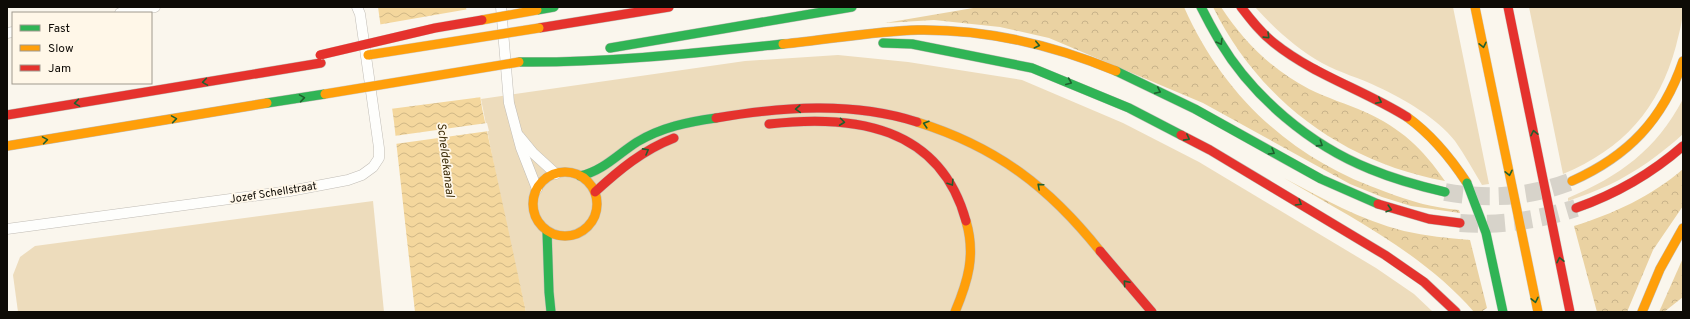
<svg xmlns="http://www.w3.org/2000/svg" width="1690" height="319" font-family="Overpass,sans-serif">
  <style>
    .grass { fill: #eddcbc }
    .forest { fill: url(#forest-crowns) }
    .water { fill: url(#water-waves) }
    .pier { fill: #faf6ed }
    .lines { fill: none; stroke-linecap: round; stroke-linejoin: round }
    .highway-tunnel { stroke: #d7d3ca; stroke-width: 18; stroke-dasharray: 18 9; stroke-linecap: butt }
    .street-casing { stroke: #c0bcb5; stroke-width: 11 }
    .fast-casing { stroke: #c0bcb5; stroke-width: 10 }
    .slow-casing { stroke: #c0bcb5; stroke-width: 10 }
    .jam-casing { stroke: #c0bcb5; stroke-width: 10 }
    .street { stroke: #fefefc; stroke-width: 10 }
    .fast { stroke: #30b455; stroke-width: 9 }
    .slow { stroke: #ff9f0a; stroke-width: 9 }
    .jam { stroke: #e5322d; stroke-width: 9 }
    .fast-bridge-casing { stroke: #d2d0cc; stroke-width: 10; stroke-linecap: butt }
    .slow-bridge-casing { stroke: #d2d0cc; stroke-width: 10; stroke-linecap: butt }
    .jam-bridge-casing { stroke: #d2d0cc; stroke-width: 10; stroke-linecap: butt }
    .fast-bridge { stroke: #30b455; stroke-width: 9 }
    .slow-bridge { stroke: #ff9f0a; stroke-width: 9 }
    .jam-bridge { stroke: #e5322d; stroke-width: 9 }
    .oneway { stroke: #1f602e }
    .labels { text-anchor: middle; stroke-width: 3.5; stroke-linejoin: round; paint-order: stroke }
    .street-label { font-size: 11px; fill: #0e0b06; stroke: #fff7e8 }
    .water-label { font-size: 12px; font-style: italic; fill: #3b2b07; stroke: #fff7e8 }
  </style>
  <defs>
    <pattern id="forest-crowns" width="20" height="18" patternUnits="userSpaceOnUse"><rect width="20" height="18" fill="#ead2a2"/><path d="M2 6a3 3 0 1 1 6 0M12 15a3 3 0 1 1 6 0" fill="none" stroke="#c8b38a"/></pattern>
    <pattern id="water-waves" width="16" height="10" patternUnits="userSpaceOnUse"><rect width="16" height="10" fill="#f4d79d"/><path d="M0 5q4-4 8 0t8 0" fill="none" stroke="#d0b786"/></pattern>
  </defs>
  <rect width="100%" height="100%" fill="#faf6ed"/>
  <g class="grass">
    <path d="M1255 7H1453L1489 184 1482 185C1473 170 1465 155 1455 141 1437 118 1404 99 1378 87 1360 78 1340 73 1322 63 1296 48 1275 29 1255 7Z"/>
    <path d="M1529 7H1683C1683 21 1679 33 1676 46 1659 109 1623 149 1563 174Z"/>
    <polygon points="838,55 908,62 1022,80 1123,123 1199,162 1376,268 1414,294 1433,312 526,312 504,216 481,99 745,61"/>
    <path d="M1683 99V134C1661 154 1636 172 1609 185 1596 191 1582 196 1568 201V198C1620 176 1656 150 1683 99Z"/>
    <polygon points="373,201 384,312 18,312 13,275 20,257 35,246"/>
  </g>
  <g class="forest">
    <path d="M979 7H1184C1224 97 1293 160 1386 192 1409 201 1434 208 1459 210L1460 213 1411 206 1382 197 1350 184 1203 103 1049 38 1000 27 934 20 885 23Z"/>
    <path d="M1213 7H1221C1244 42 1271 69 1309 89 1327 98 1347 104 1365 112 1401 128 1423 149 1445 181 1342 162 1259 100 1213 7Z"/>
    <path d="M1683 169V206L1653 250 1627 312H1597L1574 226C1613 214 1652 196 1683 169Z"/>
    <path d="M1284 178C1323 199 1361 220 1404 231 1426 236 1448 238 1470 240L1487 308 1481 312H1474C1423 253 1350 217 1284 178Z"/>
    <polygon points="1683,258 1683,297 1664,312 1659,312"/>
  </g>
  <polygon class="water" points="378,7 466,7 482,108 526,312 415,312 394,122"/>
  <g class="pier">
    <polygon points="469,9 482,97 390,109 377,25"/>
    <polygon points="487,123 489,131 395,144 394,136"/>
  </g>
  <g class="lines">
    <g class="highway-tunnel">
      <path d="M1445 192C1488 200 1531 197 1572 181"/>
      <path d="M1460 223C1499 226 1539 220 1576 208"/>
    </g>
    <defs>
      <g id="street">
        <polyline points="501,7 509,103 521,148 537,189"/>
        <polyline points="120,13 155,7"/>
        <polyline points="7,33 13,32"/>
        <polyline points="519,136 533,153 556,174"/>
        <polyline points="7,229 290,191 348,180 362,175 373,167 379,158 379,148 360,14 357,7"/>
      </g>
      <g id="fast">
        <path d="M1201 7C1207 19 1213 30 1220 42 1253 97 1310 145 1370 169 1394 179 1419 186 1445 192"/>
        <polyline points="537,10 554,7"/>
        <polyline points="883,43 912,44 1032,68 1129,108 1181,135"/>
        <polyline points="610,48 852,7"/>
        <path d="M519 62C606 63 696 53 783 44"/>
        <polyline points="1116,71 1195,109 1321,179 1378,204"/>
        <polyline points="267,103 325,94"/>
        <path d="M580 176C603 171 618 154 637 142 662 127 688 122 716 118"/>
        <polyline points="547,231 549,292 551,312"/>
      </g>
      <g id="slow">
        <path d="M783 44C828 40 873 31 918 30 986 29 1053 45 1116 71"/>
        <path d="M1407 117C1432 135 1450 157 1467 183"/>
        <path d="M917 122C997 147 1049 187 1100 251"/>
        <polyline points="7,146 267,103"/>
        <circle cx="565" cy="204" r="32"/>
        <path d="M1572 181C1628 156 1663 120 1683 61"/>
        <path d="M955 312C968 281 976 255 966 221"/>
        <polyline points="1642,312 1660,269 1683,228"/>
      </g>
      <g id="jam">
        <path d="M1241 7C1251 20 1261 33 1274 43 1314 75 1364 90 1407 117"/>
        <polyline points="539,28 669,7"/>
        <polyline points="7,115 321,63"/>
        <path d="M716 118C782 107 852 101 917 122"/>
        <path d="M769 124C854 114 940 126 966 221"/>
        <polyline points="1181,135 1210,150 1385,255 1424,282 1456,312"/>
        <path d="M595 192C619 170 643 150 674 138"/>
        <polyline points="1378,204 1429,219 1460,223"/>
        <path d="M1576 208C1616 194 1651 174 1683 146"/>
        <polyline points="1100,251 1152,312"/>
      </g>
    </defs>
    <use href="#street" class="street-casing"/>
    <use href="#fast" class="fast-casing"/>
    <use href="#slow" class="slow-casing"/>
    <use href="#jam" class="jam-casing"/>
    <use href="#street" class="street"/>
    <use href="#fast" class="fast"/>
    <use href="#slow" class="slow"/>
    <use href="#jam" class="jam"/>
    <defs>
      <polyline id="fast-bridge" points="1467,183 1486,233 1503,312"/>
      <g id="slow-bridge">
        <polyline points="1475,7 1538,312"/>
        <polyline points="482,20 537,10"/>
        <polyline points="368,55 539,28"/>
        <polyline points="325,94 519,62"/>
      </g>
      <g id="jam-bridge">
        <polyline points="1508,7 1570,312"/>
        <polyline points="320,55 435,28 482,20"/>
      </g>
    </defs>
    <use href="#fast-bridge" class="fast-bridge-casing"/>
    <use href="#slow-bridge" class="slow-bridge-casing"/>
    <use href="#jam-bridge" class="jam-bridge-casing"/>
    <use href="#fast-bridge" class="fast-bridge"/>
    <use href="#slow-bridge" class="slow-bridge"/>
    <use href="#jam-bridge" class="jam-bridge"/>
  </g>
  <defs><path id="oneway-chevron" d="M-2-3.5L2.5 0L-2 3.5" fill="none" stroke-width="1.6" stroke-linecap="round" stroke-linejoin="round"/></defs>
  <g class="oneway">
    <use href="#oneway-chevron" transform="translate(1267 36) rotate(44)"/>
    <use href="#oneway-chevron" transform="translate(1220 42) rotate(59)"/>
    <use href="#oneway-chevron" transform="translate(1037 45) rotate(13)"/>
    <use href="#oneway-chevron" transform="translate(1483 45) rotate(78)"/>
    <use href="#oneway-chevron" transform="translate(205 82) rotate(171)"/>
    <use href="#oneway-chevron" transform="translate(1069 82) rotate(23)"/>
    <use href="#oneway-chevron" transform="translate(1158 91) rotate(25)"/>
    <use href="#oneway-chevron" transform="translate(302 98) rotate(-9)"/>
    <use href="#oneway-chevron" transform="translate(1379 101) rotate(27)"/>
    <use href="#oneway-chevron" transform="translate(77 103) rotate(171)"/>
    <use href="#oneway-chevron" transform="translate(798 109) rotate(176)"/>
    <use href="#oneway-chevron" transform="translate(174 119) rotate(-9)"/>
    <use href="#oneway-chevron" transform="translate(842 122) rotate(7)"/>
    <use href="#oneway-chevron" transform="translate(926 124) rotate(-163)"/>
    <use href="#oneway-chevron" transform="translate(1534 133) rotate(-102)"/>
    <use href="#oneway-chevron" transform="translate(1187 138) rotate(28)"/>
    <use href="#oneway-chevron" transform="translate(45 140) rotate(-9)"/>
    <use href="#oneway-chevron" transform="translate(1320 144) rotate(33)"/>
    <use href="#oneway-chevron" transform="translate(646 151) rotate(-29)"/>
    <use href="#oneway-chevron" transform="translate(1272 152) rotate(30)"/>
    <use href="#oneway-chevron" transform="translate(1509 173) rotate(78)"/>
    <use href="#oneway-chevron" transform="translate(951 183) rotate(57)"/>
    <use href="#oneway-chevron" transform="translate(1040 186) rotate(-138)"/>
    <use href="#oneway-chevron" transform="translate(1299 203) rotate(31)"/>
    <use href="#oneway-chevron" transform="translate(1389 209) rotate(17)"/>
    <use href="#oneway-chevron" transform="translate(1560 260) rotate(-102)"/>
    <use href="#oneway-chevron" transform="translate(1126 283) rotate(-131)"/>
    <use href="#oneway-chevron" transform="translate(1535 300) rotate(78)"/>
  </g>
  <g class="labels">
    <g class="street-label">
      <text transform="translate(273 192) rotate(-9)" y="4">Jozef Schellstraat</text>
    </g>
    <g class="water-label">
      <text transform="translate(446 160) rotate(83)" y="4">Scheldekanaal</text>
    </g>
  </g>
  <rect width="1690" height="319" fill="none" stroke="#0e0b06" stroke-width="16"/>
  <rect x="12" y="12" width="140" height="72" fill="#fff7e8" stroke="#9f998e"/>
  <rect x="20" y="25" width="20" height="6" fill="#30b455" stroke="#9f998e"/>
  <text x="48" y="32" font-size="12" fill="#0e0b06">Fast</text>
  <rect x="20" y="45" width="20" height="6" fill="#ff9f0a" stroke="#9f998e"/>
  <text x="48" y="52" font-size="12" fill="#0e0b06">Slow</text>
  <rect x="20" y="65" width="20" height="6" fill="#e5322d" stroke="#9f998e"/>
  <text x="48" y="72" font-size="12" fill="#0e0b06">Jam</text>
</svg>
